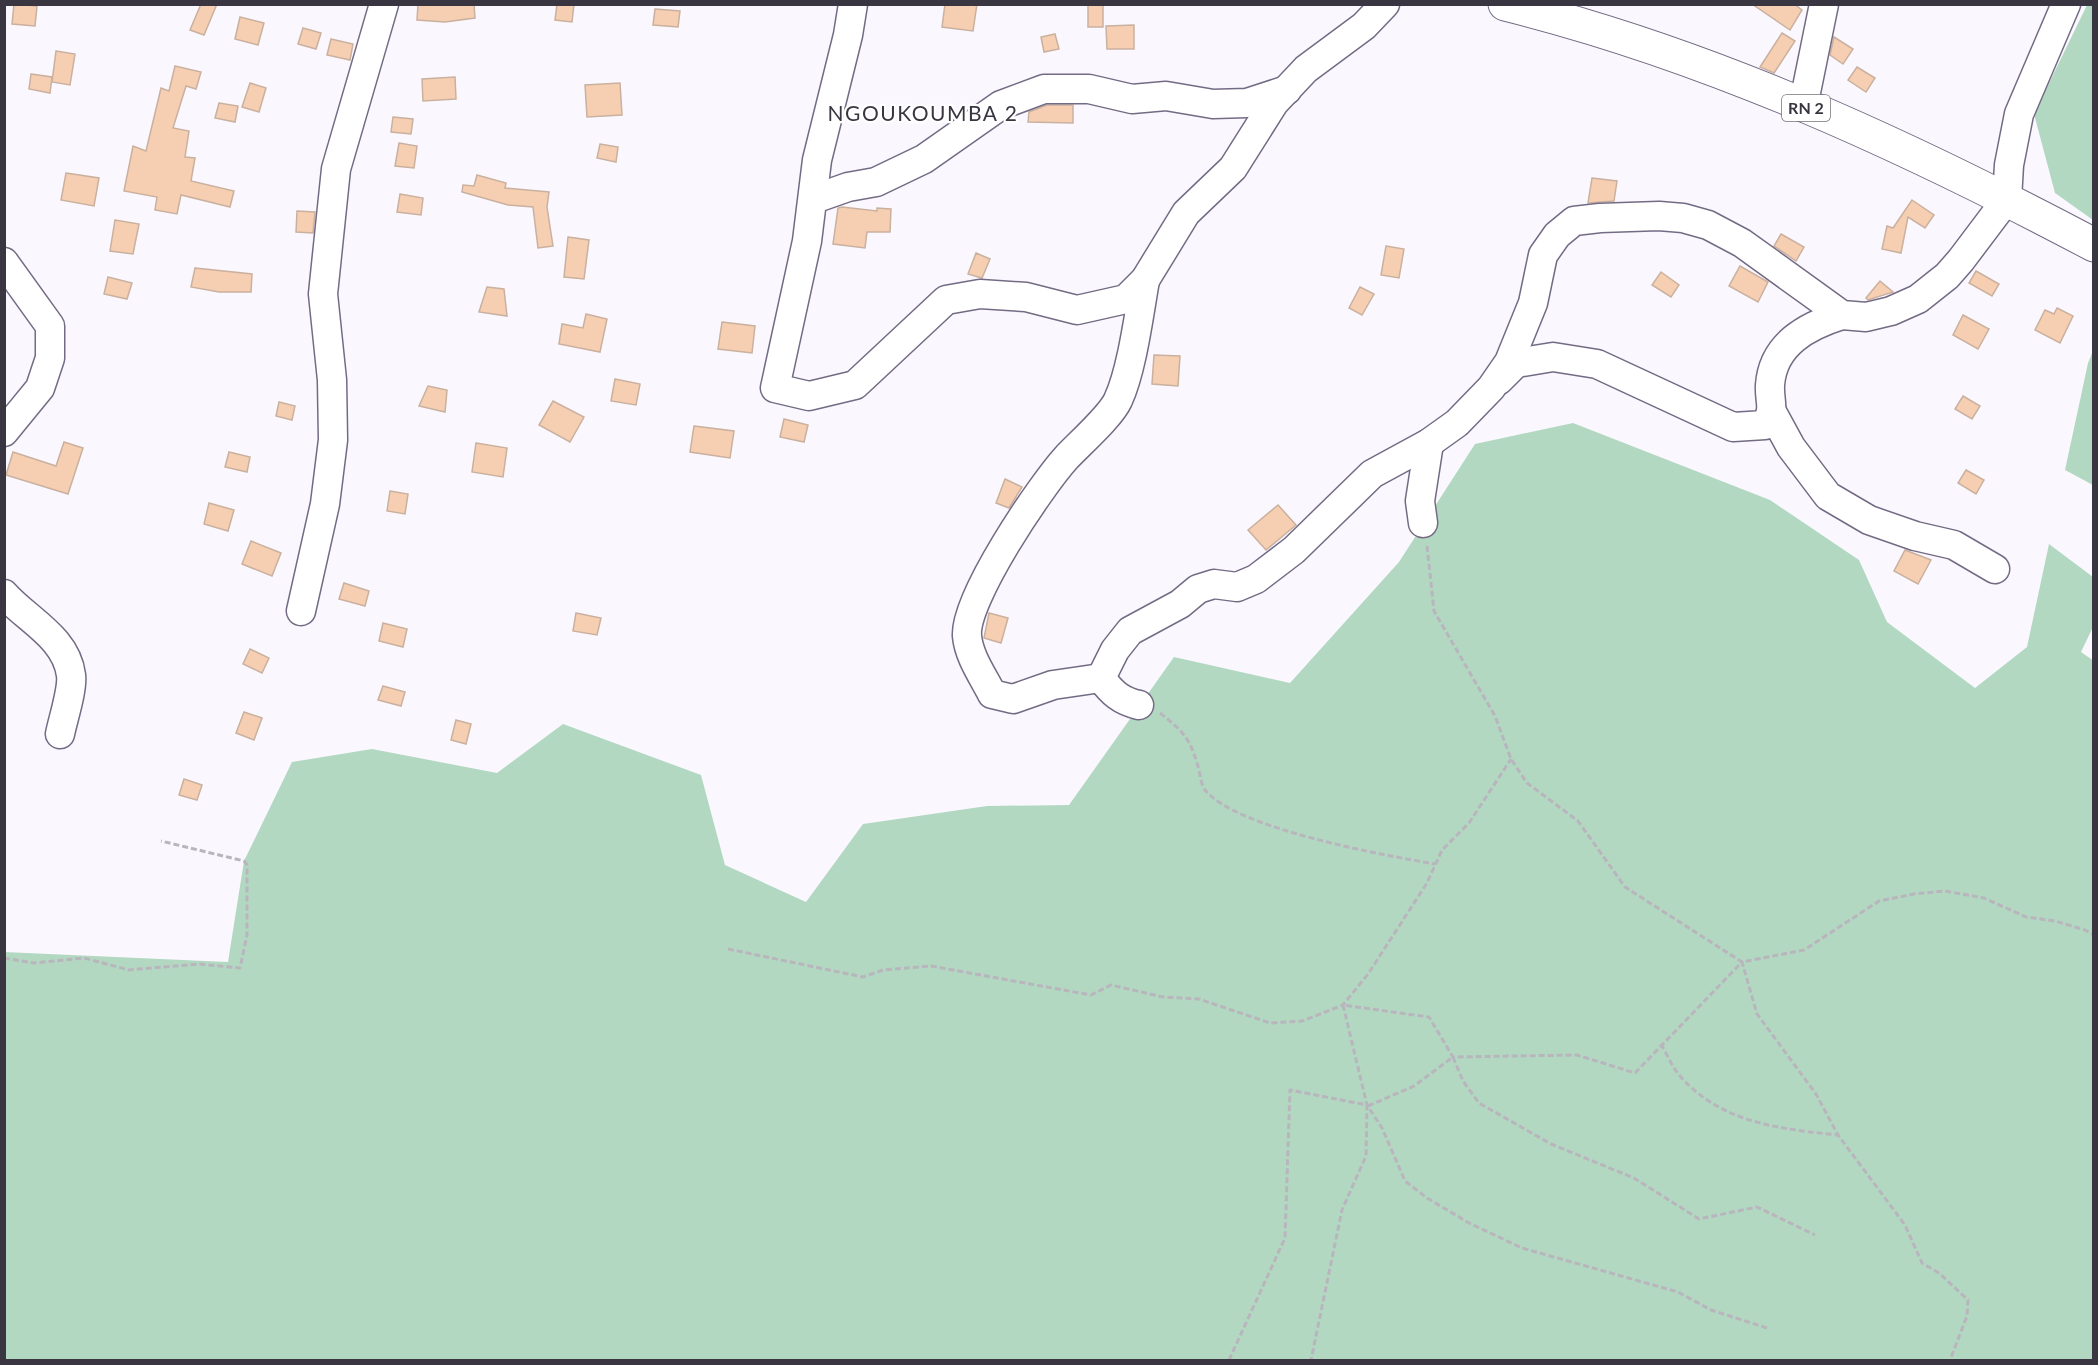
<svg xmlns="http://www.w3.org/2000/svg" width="2098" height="1365" font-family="Lato,sans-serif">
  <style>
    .green { fill: #b3d8c2 }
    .building { fill: #f6cfb2; stroke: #cab09e; stroke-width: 1.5 }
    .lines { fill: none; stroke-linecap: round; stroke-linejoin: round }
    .minor-casing { stroke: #736b84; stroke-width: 31 }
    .major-casing { stroke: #736b84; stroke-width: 35 }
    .path { stroke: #b8b5bd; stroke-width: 3; stroke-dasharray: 6 3; stroke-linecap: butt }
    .minor { stroke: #fff; stroke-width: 28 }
    .major { stroke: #fff; stroke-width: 33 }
    .labels { text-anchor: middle; stroke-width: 4.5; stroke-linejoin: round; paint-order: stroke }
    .shield { fill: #fff; stroke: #75727a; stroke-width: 1.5 }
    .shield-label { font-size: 16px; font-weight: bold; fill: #3a3641 }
    .quarter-label { font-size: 21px; letter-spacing: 1.5px; fill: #3a3641; stroke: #fff }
  </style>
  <rect width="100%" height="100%" fill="#faf8fe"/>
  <g class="green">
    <polygon points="2087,5 2093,5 2093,220 2055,193 2034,114"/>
    <polygon points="2093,351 2093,485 2065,470 2088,363"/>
    <polygon points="1573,423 1770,500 1859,560 1887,622 1975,688 2027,647 2049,544 2093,577 2093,627 2081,652 2094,661 2093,1360 5,1360 4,952 228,962 244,861 292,762 372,749 497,773 563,724 701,775 725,865 806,902 863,824 987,806 1069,805 1174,657 1290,683 1399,562 1475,444"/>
  </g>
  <g class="building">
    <polygon points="14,4 37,6 35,26 12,24"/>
    <polygon points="201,4 217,4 204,35 190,30"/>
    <polygon points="418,4 474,4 475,18 445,22 417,20"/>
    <polygon points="557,4 574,4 572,22 555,20"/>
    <polygon points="945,4 977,4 973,31 942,27"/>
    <rect x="1088" y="4" width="15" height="23"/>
    <polygon points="1752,4 1794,4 1802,10 1790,30"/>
    <polygon points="655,9 680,11 678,27 653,25"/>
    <polygon points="240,17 264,23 258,45 235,39"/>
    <polygon points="1134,25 1134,49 1107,49 1106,26"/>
    <polygon points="303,28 321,33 316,49 298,44"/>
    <polygon points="1782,33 1795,41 1774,73 1760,67"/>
    <polygon points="1055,34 1059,49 1044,52 1041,37"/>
    <polygon points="1834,37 1853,49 1843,64 1830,55"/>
    <polygon points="331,39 353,44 350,60 327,55"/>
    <polygon points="56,51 75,54 70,85 52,82"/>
    <polygon points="175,66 201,72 196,89 186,86 173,128 189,131 185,157 195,158 191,181 234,191 230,207 181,195 177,214 155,210 157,197 124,191 133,146 146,151 161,88 169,91"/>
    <polygon points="1857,67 1875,78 1866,92 1848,80"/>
    <polygon points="31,74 52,77 50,93 29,89"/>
    <polygon points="455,77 456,99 423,101 422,79"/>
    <polygon points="250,83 266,88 259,112 242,107"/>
    <polygon points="620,83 622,115 587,117 585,85"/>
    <polygon points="219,103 238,106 235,122 215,118"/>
    <polygon points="1047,105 1073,105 1073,123 1028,122 1029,112"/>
    <polygon points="393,117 413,119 411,134 391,132"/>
    <polygon points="399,143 417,146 414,168 395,166"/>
    <polygon points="600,144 618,147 616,162 597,158"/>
    <polygon points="66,173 99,178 94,206 61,200"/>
    <polygon points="477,175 506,183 505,188 549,192 547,207 553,246 538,248 533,207 508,205 462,192 463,185 474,186"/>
    <polygon points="1592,178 1617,181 1614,201 1588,203"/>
    <polygon points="400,194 423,198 421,215 397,212"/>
    <polygon points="1912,200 1934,215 1925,228 1908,217 1901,253 1882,249 1887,226 1893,228"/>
    <polygon points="842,207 877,211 877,208 891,209 890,232 867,232 865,248 833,244 838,208"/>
    <polygon points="297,211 315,212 313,233 296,232"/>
    <polygon points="115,220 139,224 133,254 110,251"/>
    <polygon points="1781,234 1804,247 1796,261 1774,246"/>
    <polygon points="568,237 589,240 584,279 564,277"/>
    <polygon points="1386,246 1404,249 1399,278 1381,275"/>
    <polygon points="976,253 990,259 982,278 968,274"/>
    <polygon points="1740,266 1768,282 1758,302 1729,286"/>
    <polygon points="195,268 252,274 251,292 219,292 191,287"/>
    <polygon points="1976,271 1999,284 1992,296 1969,283"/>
    <polygon points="1661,272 1679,285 1671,297 1652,285"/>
    <polygon points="108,277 132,283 127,299 104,294"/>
    <polygon points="1880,281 1893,292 1868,300 1866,298"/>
    <polygon points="487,287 504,289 507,316 479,312"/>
    <polygon points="1360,287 1374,294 1362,315 1349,308"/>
    <polygon points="2057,308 2073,316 2060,343 2035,330 2045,310 2054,314"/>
    <polygon points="586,314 607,319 600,352 559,344 562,324 583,328"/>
    <polygon points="1963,315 1989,329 1978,349 1953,335"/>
    <polygon points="722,322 755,326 752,353 718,349"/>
    <polygon points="1154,355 1180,356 1178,386 1152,384"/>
    <polygon points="615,379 640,384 636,405 611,401"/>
    <polygon points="428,386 447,390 445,412 419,406"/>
    <polygon points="1963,396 1980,406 1972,419 1955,409"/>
    <polygon points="553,401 584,417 570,442 539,425"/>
    <polygon points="279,402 295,406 292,420 276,416"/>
    <polygon points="784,419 808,425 804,442 780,437"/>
    <polygon points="694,426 734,431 730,458 690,452"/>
    <polygon points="64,442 83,448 68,494 6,475 13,452 56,466"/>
    <polygon points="476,443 507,448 503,477 472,472"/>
    <polygon points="229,452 250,457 247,472 225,467"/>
    <polygon points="1966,470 1984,480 1976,494 1958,483"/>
    <polygon points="1005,479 1022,487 1009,508 996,503"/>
    <polygon points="390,491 408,494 405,514 387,511"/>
    <polygon points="209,503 234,510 228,531 204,524"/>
    <polygon points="1278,505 1296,525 1266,550 1248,530"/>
    <polygon points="251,541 281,553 272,576 242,564"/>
    <polygon points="1905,550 1931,560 1918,584 1894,571"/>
    <polygon points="344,583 369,591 365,606 339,599"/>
    <polygon points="576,613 601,618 597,635 573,631"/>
    <polygon points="989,613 1008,618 1001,643 984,638"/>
    <polygon points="383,623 407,629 403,647 379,641"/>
    <polygon points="250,649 269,658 262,673 243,664"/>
    <polygon points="383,686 405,692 401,706 378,700"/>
    <polygon points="244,712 262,718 254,740 236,733"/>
    <polygon points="456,720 471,724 466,744 451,740"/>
    <polygon points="184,779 202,785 197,800 179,795"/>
  </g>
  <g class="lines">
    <defs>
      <g id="minor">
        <polyline points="853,4 848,35 817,160 807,241 775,388 809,396 855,385 946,300 980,294 1026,297 1077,310 1126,299 1145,280 1186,213 1233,168 1274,103 1306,69 1364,26 1385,4"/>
        <polyline points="1803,107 1824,4"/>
        <polyline points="814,199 848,187 876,182 924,159 1001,105 1044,89 1089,89 1132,99 1166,96 1213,104 1247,103 1287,90"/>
        <polyline points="4,262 50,326 50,358 40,388 4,432"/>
        <path d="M1499 380 1516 363 1553 357 1597 364 1733 427 1765 425C1776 408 1769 403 1770 385 1773 344 1807 326 1842 315"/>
        <polyline points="1773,414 1791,447 1828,496 1869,520 1915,536 1954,545 1995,569"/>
        <polyline points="1423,523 1420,501 1429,443"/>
        <path d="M4 594C27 620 66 637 71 675 73 689 63 719 60 734"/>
        <polyline points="301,611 325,504 333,440 332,380 323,294 336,169 384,4"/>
        <polyline points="1101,678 1115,650 1130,631 1180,604 1198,589 1214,584 1237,587 1256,579 1294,550 1372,474 1429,443 1457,423 1491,388 1509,362 1533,303 1543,255 1557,235 1574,221 1600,218 1659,216 1683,218 1708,225 1742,243 1842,315 1866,317 1891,311 1918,299 1947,276 1961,260 2007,199 2009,165 2019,114 2066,4"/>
        <path d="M1101 678 1053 685 1013 699 992 694C983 676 969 657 967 636 964 599 1040 487 1066 458 1079 444 1111 416 1118 400 1132 370 1139 314 1145 280"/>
        <path d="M1101 678C1112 693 1121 701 1139 705"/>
      </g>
      <path id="major" d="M1505 4C1711 55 1907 146 2094 245"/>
    </defs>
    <use href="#minor" class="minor-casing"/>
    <use href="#major" class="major-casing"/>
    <g class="path">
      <polyline points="1427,546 1434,611 1495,716 1511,759 1527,783 1578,821 1625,887 1742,962 1804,950 1879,901 1914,894 1945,891 1984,898 2026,917 2055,921 2085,930 2094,935"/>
      <path d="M1160 713C1181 730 1189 736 1197 763 1200 771 1200 783 1205 790 1237 829 1383 855 1435 864"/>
      <polyline points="728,949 863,977 883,970 931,966 1091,995 1111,985 1163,997 1199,999 1270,1023 1302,1021 1343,1005 1368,974 1427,883 1442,850 1469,823 1511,759"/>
      <polyline points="4,958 34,963 84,958 129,970 199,964 240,968 247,935 247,865 244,861 161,841"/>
      <path d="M1661 1044C1667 1054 1672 1067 1680 1076 1721 1123 1780 1129 1838 1135"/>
      <polyline points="1368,1106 1414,1086 1453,1057 1463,1081 1479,1103 1551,1144 1634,1178 1699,1219 1757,1207 1815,1235"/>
      <polyline points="1767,1328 1711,1310 1678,1292 1522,1248 1469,1223 1427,1198 1405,1181 1382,1128 1367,1105 1343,1005 1429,1017 1453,1057 1577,1055 1635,1073 1742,962 1757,1014 1816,1094 1838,1135 1905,1225 1922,1263 1939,1273 1968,1300 1967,1316 1950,1360"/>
      <polyline points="1229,1360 1285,1238 1290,1090 1367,1105 1366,1156 1342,1210 1311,1360"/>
    </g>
    <use href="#minor" class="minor"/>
    <use href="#major" class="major"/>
  </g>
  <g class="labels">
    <rect class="shield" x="1782" y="95" width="48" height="26" rx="4.5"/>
    <g class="shield-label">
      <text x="1806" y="114">RN 2</text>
    </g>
    <g class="quarter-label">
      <text x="923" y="121">NGOUKOUMBA 2</text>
    </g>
  </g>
  <rect width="2098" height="1365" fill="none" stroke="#3a3641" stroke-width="12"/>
</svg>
